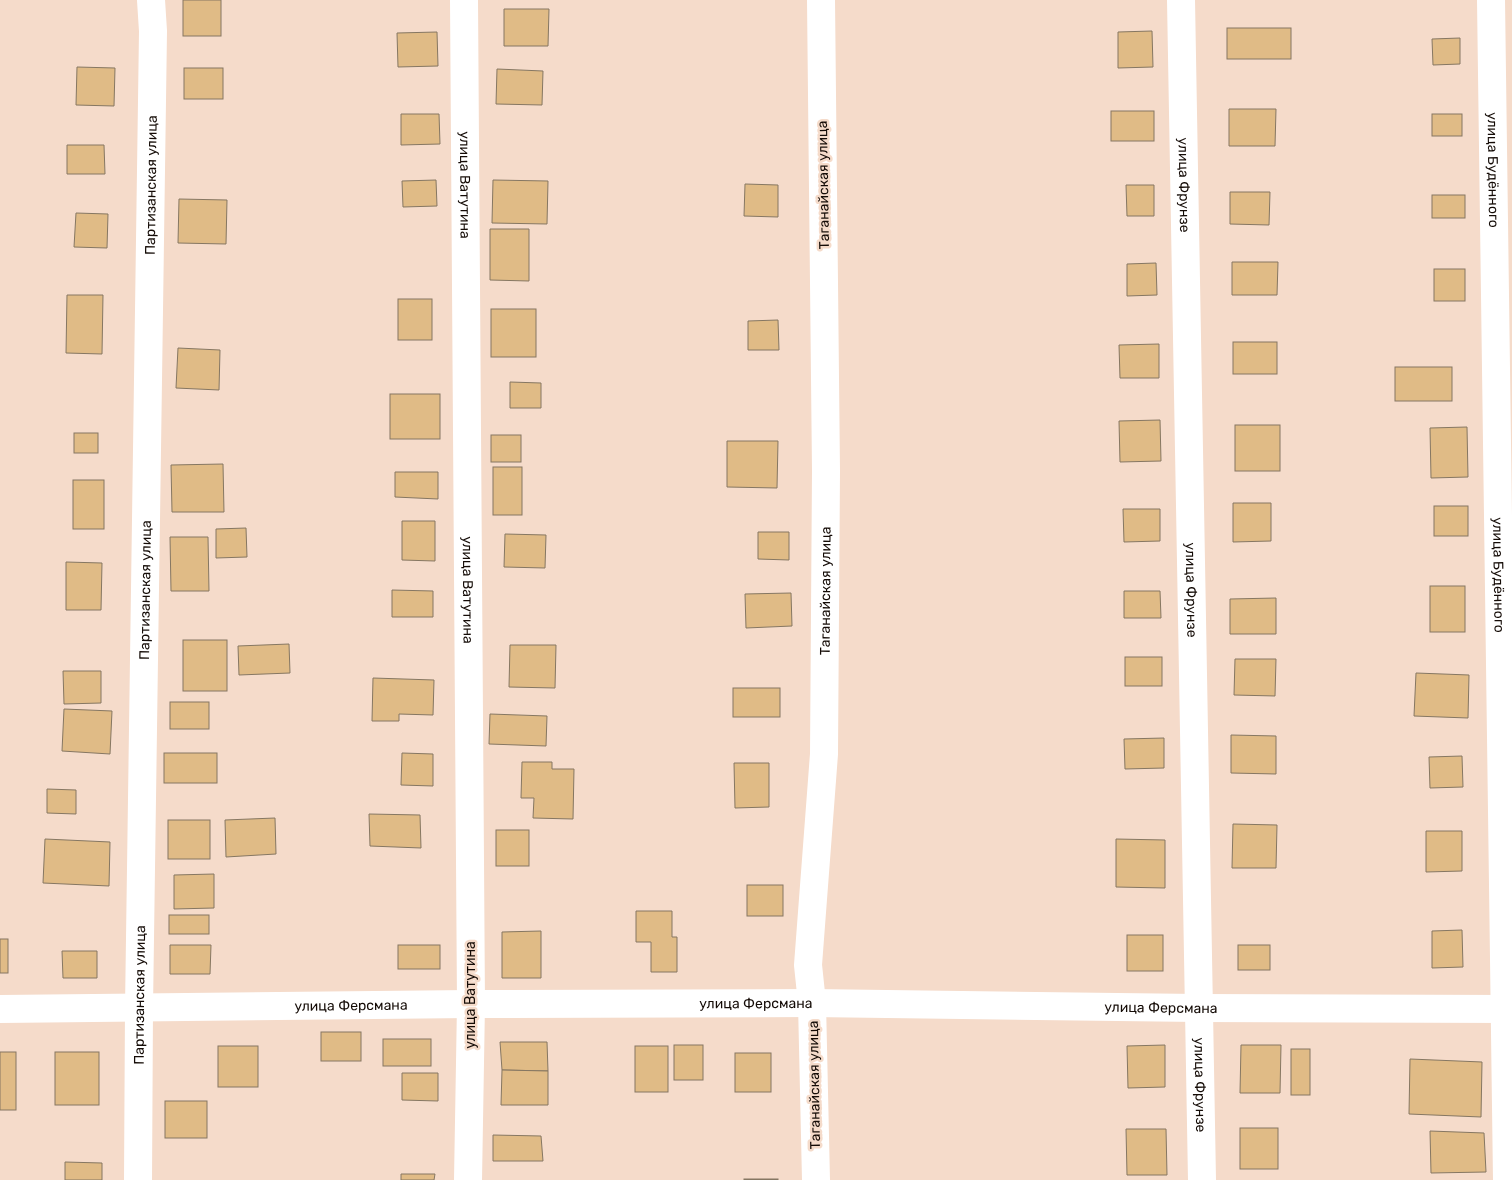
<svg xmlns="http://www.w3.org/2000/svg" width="1512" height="1180" font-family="Rubik,sans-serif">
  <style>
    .building { fill: #e0bb86; stroke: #867762 }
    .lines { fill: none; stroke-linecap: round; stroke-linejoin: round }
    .minor { stroke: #fff; stroke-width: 28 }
    .labels { text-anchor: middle; stroke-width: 5; stroke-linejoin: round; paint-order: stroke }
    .street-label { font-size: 14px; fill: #140b06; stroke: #f5dbca }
  </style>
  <rect width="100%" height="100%" fill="#f5dbca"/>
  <g class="building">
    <rect x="183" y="0" width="38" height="36"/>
    <polygon points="504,9 549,9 548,46 504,46"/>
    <rect x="1227" y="28" width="64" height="31"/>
    <polygon points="1152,31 1153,67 1118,68 1118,32"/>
    <polygon points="437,32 438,66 398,67 397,33"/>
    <polygon points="1460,38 1460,64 1433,65 1432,39"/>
    <polygon points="77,67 115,68 114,106 76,105"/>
    <rect x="184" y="68" width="39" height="31"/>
    <polygon points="497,69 543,71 542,105 496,104"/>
    <polygon points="1229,109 1276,109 1275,146 1229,146"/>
    <rect x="1111" y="111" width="43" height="30"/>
    <polygon points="401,114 439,114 440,144 401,145"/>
    <rect x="1432" y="114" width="30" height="22"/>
    <polygon points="67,145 104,145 105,174 67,174"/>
    <polygon points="436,180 437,206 403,207 402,181"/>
    <polygon points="493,180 548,181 547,224 492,223"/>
    <polygon points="745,184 778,185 778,217 744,216"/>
    <polygon points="1126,185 1154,185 1154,216 1127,216"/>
    <polygon points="1230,192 1270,192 1269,225 1230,224"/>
    <rect x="1432" y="195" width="33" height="23"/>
    <polygon points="179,199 227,200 226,244 178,243"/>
    <polygon points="76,213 108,214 107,248 74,247"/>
    <polygon points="490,229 529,229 529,281 490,280"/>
    <polygon points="1232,262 1278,262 1277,295 1232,295"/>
    <polygon points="1156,263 1157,295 1127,296 1127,264"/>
    <rect x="1434" y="269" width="31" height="32"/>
    <polygon points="67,295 103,295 102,354 66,353"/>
    <rect x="398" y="299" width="34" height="41"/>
    <rect x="491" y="309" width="45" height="48"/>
    <polygon points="778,320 779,350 748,350 748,321"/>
    <rect x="1233" y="342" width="44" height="32"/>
    <polygon points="1159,344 1159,378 1120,378 1119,345"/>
    <polygon points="178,348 220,350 219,390 176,388"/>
    <rect x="1395" y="367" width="57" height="34"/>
    <polygon points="510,382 541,383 541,408 510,408"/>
    <rect x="390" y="394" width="50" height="45"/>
    <polygon points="1160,420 1161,461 1120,462 1119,421"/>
    <rect x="1235" y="425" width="45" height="46"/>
    <polygon points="1467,427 1468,477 1431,478 1430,428"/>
    <rect x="74" y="433" width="24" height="20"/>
    <rect x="491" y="435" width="30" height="27"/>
    <polygon points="727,441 778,441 777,488 727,487"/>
    <polygon points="223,464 224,512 172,512 171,465"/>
    <rect x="493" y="467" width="29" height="48"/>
    <polygon points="395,472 438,472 438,499 395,497"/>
    <rect x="73" y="480" width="31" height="49"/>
    <polygon points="1233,503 1271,503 1271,541 1233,542"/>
    <rect x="1434" y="506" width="34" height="30"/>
    <polygon points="1123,509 1160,509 1160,541 1124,542"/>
    <polygon points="402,521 435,521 435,561 402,560"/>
    <polygon points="246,528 247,557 216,558 216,529"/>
    <polygon points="758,532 789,532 789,560 758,559"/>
    <polygon points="505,534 546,535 545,568 504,567"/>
    <polygon points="170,537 208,537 209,591 171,591"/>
    <polygon points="66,562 102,563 101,610 66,610"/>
    <rect x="1430" y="586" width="35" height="46"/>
    <polygon points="392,590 433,591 433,617 392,617"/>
    <polygon points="1124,591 1160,591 1161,618 1124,618"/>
    <polygon points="791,593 792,626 746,628 745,594"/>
    <polygon points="1276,598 1276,634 1230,634 1230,599"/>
    <rect x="183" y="640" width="44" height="51"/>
    <polygon points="289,644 290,673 239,675 238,646"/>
    <polygon points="510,645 556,645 555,688 509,687"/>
    <rect x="1125" y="657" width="37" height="29"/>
    <polygon points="1235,659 1276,659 1275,696 1234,695"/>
    <polygon points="63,671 101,671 101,703 64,704"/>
    <polygon points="1416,673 1469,675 1468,718 1414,716"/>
    <polygon points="373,678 434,680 433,715 399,714 399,721 372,721"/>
    <rect x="733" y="688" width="47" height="29"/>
    <rect x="170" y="702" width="39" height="27"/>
    <polygon points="64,709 112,711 110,754 62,751"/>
    <polygon points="490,714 547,716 546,746 489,744"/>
    <polygon points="1231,735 1276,736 1276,774 1231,773"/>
    <polygon points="1164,738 1164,768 1125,769 1124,739"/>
    <rect x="164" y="753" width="53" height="30"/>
    <polygon points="402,753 433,754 433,786 401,785"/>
    <polygon points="1462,756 1463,787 1430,788 1429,757"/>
    <polygon points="522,762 552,762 552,769 574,769 573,819 533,818 534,798 521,798"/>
    <polygon points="734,763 769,763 769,807 735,808"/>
    <polygon points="47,789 76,790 76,814 47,813"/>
    <polygon points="369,814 420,815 421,848 370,846"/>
    <polygon points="275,818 276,854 226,857 225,820"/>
    <rect x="168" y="820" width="42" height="39"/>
    <polygon points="1233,824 1277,825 1276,868 1232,868"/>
    <rect x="496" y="830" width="33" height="36"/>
    <polygon points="1426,831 1462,831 1462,871 1426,872"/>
    <polygon points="45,839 110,842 109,886 43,883"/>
    <polygon points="1116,839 1165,840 1165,888 1116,887"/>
    <polygon points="214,874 214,908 174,909 174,875"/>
    <rect x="747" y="885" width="36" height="31"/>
    <polygon points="636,911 672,911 672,937 677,937 677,972 651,972 651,942 636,942"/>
    <rect x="169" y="915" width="40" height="19"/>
    <polygon points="1462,930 1463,967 1432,968 1432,931"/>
    <polygon points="541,931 541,978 502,978 502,932"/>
    <rect x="1127" y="935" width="36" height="36"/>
    <rect x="0" y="939" width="8" height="34"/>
    <polygon points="170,945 211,945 210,974 170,974"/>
    <rect x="398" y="945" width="42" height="24"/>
    <rect x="1238" y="945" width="32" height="25"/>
    <polygon points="62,951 97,951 97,978 63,978"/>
    <rect x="321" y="1032" width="40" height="29"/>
    <rect x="383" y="1039" width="48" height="27"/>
    <polygon points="500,1042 547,1042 548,1071 502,1070"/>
    <rect x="674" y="1045" width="29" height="35"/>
    <polygon points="1165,1045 1165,1087 1128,1088 1127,1046"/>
    <polygon points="1241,1045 1281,1045 1280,1093 1240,1093"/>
    <rect x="218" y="1046" width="40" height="41"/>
    <rect x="635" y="1046" width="33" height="46"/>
    <rect x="1291" y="1049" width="19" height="46"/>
    <rect x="0" y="1052" width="16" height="58"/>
    <rect x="55" y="1052" width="44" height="53"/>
    <rect x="735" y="1053" width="36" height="39"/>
    <polygon points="1410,1059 1482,1062 1481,1117 1409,1114"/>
    <polygon points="502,1070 548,1071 548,1105 501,1105"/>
    <polygon points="402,1073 438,1073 438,1101 402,1100"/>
    <rect x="165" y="1101" width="42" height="37"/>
    <rect x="1240" y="1128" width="38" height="41"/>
    <polygon points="1126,1129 1166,1129 1167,1175 1127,1175"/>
    <polygon points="1430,1131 1484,1133 1486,1172 1431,1173"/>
    <polygon points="493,1135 541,1136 543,1161 493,1161"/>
    <polygon points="65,1162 102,1163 102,1180 65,1180"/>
    <polygon points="401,1174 435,1174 434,1180 401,1180"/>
    <rect x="744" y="1179" width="34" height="1"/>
  </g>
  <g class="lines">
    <g class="minor">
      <path id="s1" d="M464 0 471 1004 468 1180"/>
      <path id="s2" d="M1181 0 1202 1180"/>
      <path id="s3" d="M1491 0 1507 1180"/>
      <path id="s4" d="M0 1009 471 1004 812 1003 1198 1008 1512 1009"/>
      <path id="s5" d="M138 1180 139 1008 153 31 151 0"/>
      <path id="s6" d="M816 1180 812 1003 808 965 824 754 826 471 821 0"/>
    </g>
  </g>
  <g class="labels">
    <g class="street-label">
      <text dy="5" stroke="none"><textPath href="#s3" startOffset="170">улица Будённого</textPath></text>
      <text dy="5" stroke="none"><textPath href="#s5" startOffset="995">Партизанская улица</textPath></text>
      <text dy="5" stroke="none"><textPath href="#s1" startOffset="185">улица Ватутина</textPath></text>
      <text transform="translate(823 185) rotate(-91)" y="5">Таганайская улица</text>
      <text dy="5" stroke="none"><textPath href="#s2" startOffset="185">улица Фрунзе</textPath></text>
      <text dy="5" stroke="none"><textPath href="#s3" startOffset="575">улица Будённого</textPath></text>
      <text dy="5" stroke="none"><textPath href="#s5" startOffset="590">Партизанская улица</textPath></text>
      <text dy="5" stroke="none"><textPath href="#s1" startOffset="590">улица Ватутина</textPath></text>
      <text dy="5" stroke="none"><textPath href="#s6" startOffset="590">Таганайская улица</textPath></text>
      <text dy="5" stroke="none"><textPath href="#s2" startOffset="590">улица Фрунзе</textPath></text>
      <text dy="5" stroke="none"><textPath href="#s5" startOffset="185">Партизанская улица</textPath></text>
      <text transform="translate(470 995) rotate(-90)" y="5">улица Ватутина</text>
      <text dy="5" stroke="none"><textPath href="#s4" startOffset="756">улица Ферсмана</textPath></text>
      <text dy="5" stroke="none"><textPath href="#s4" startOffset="351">улица Ферсмана</textPath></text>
      <text dy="5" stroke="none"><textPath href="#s4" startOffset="1161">улица Ферсмана</textPath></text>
      <text transform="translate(814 1085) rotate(-91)" y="5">Таганайская улица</text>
      <text dy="5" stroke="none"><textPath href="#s2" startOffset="1085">улица Фрунзе</textPath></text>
    </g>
  </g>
</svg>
